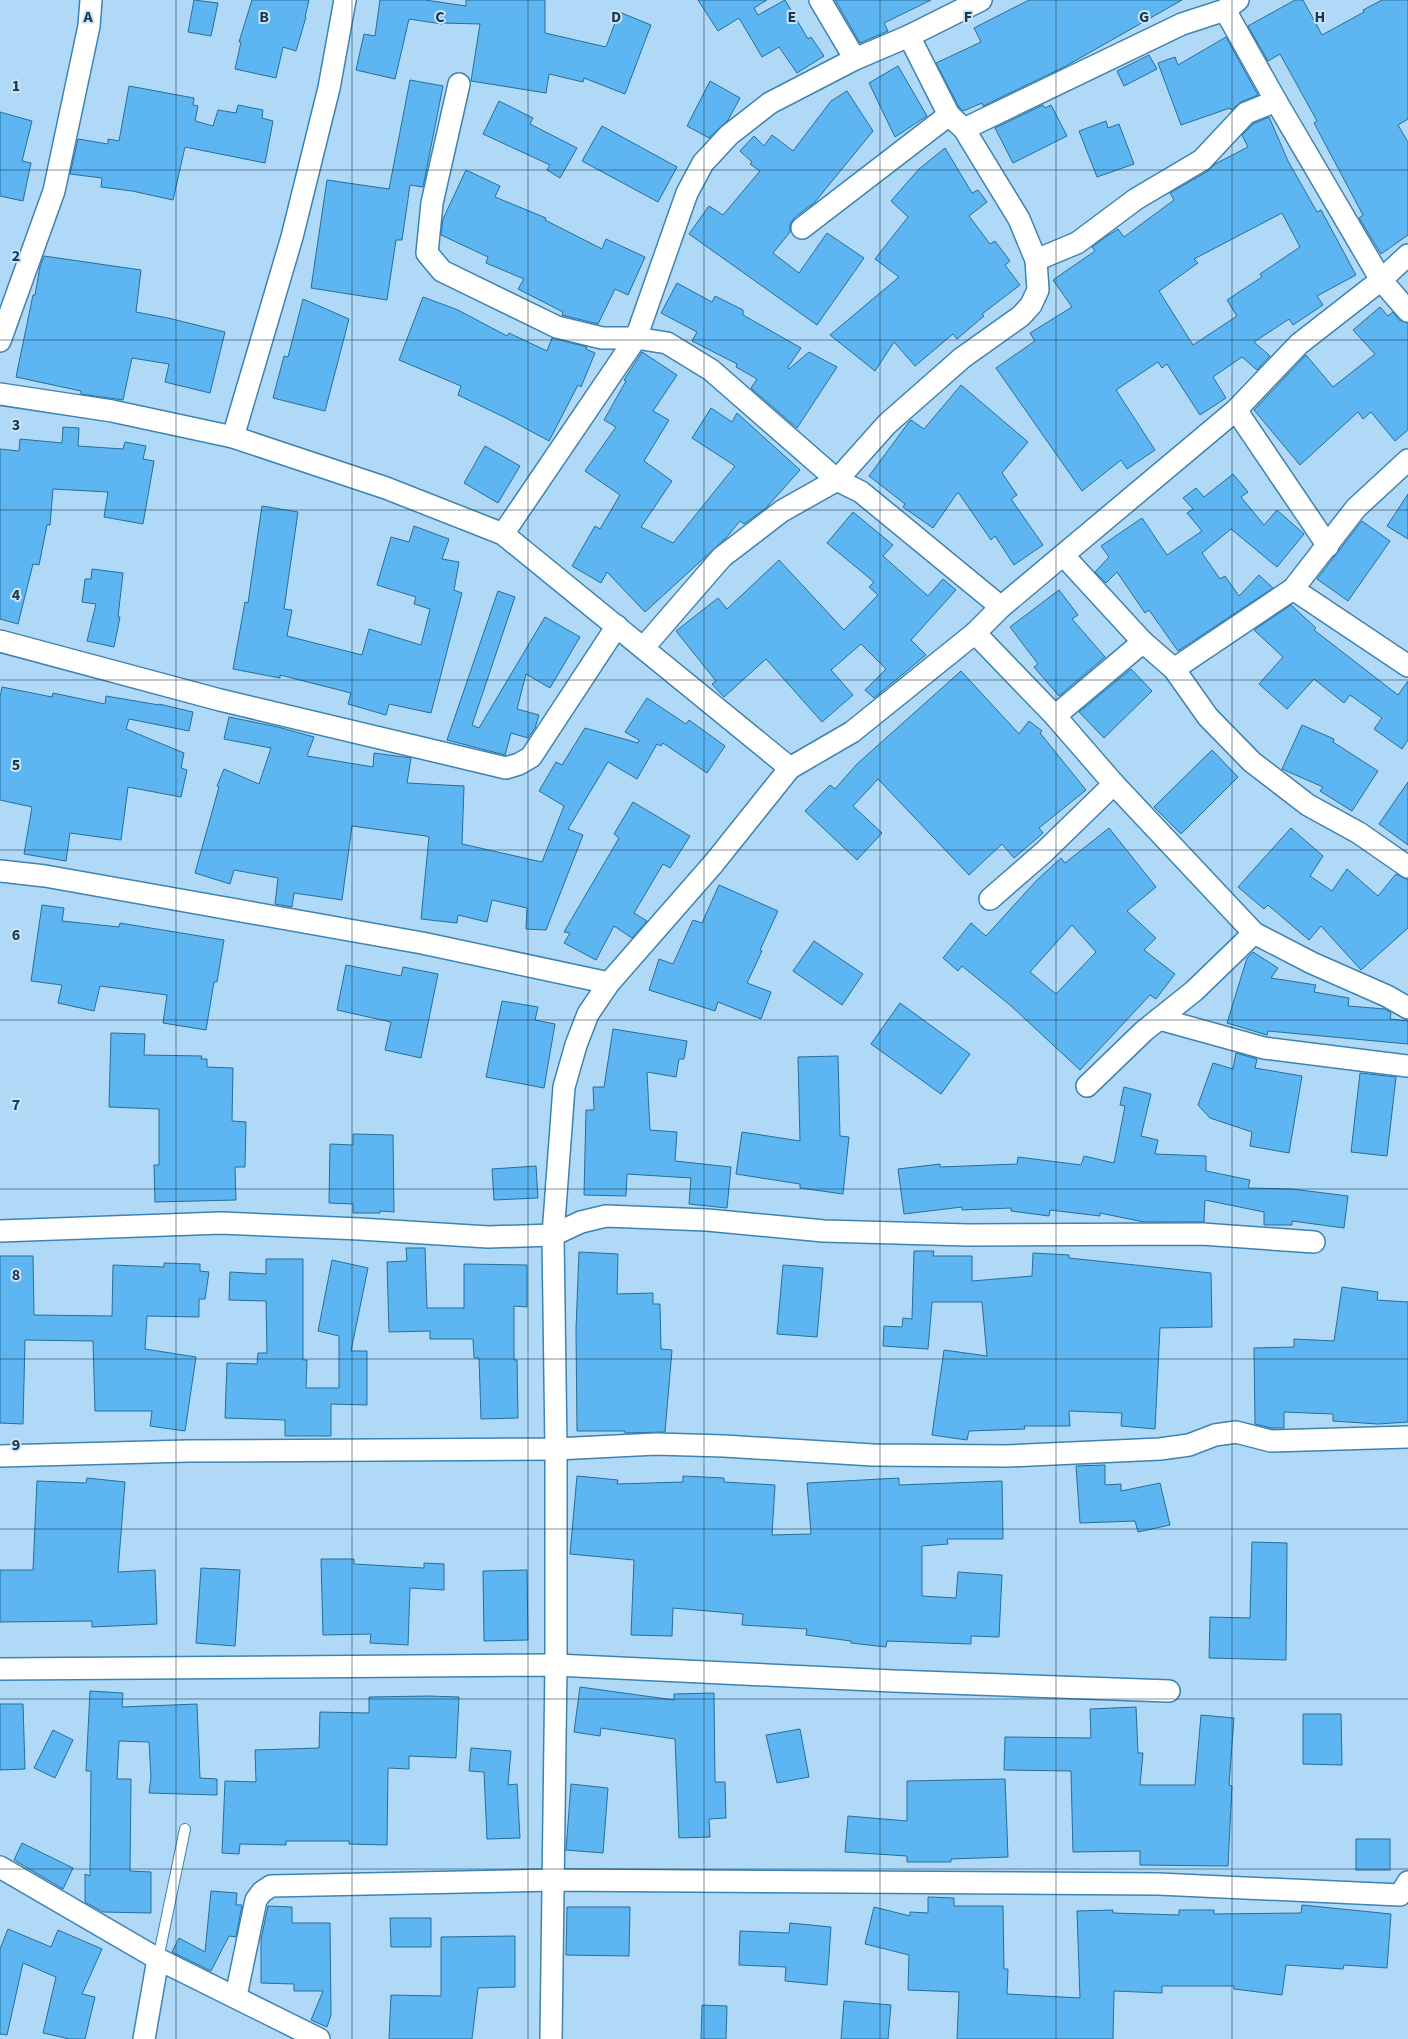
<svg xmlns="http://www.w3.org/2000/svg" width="1408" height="2039" font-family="'Source Sans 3',sans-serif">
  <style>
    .building { fill: #5db6f1; stroke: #266e9b; fill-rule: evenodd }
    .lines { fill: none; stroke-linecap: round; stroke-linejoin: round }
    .lane-casing { stroke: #3e83b1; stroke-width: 12 }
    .street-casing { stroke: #3e83b1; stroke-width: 24 }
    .lane { stroke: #fff; stroke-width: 10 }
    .street { stroke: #fff; stroke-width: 21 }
    .grid { fill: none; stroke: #1b384c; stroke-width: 1; stroke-opacity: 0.55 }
    .grid-label { font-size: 16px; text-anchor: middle; font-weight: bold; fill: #1b384c; stroke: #c9e4f8; stroke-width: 4; stroke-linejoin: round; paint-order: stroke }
  </style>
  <rect width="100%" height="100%" fill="#b0d9f7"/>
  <g class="building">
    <polygon points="194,0 218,3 211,36 188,32"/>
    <polygon points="252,0 309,0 305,17 306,17 296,51 283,47 276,78 235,69 241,42 239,42"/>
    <polygon points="380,0 425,0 466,6 466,0 545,0 545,33 606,47 619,12 651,25 625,94 584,78 583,82 549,74 546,93 471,81 480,24 442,23 442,24 409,19 395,79 356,70 364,34 375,36"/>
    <polygon points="698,0 767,0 754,8 758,15 785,0 808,39 811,37 824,56 797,73 779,47 762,57 739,18 718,31"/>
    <polygon points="835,0 931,0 884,23 888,31 860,43"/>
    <polygon points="1029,0 1182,0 1066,66 983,106 982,103 963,111 959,107 936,63 981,42 974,28"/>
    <polygon points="1295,0 1303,0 1322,35 1364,12 1363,10 1382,0 1408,0 1408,119 1398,125 1408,142 1408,235 1381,254 1359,218 1363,215 1314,123 1317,121 1280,54 1268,61 1248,26"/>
    <polygon points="1226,37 1258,95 1241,102 1231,110 1230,108 1181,125 1158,63 1175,57 1178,65"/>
    <polygon points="1149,55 1157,69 1124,86 1117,71"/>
    <polygon points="898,66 927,116 895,137 869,83"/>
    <polygon points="410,80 443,86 423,187 410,185 402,240 396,240 387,300 311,288 327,180 389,189"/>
    <polygon points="710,81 740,98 728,120 709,138 687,126"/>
    <polygon points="129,86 194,98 193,105 198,106 195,121 213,126 218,110 236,113 238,105 263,110 262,118 273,121 265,163 185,147 173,200 132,191 101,187 102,178 70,174 78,139 108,144 108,139 119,141"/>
    <polygon points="847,91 873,131 815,202 794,218 790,224 790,232 773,253 799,273 827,233 864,258 817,325 689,234 709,206 723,215 760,171 750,164 752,162 740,151 754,136 764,146 772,135 793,151 831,101"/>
    <polygon points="499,101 533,118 530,124 577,148 560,178 547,170 550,165 483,134"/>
    <polygon points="1043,105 1045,108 1051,105 1067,136 1013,163 995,128"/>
    <polygon points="0,112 32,121 22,161 31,163 23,201 0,196"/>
    <path d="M1269 117 1288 161 1317 212 1321 210 1356 275 1317 296 1323 305 1293 325 1289 319 1254 342 1270 356 1257 370 1242 357 1213 377 1226 398 1200 415 1167 364 1162 368 1158 362 1116 390 1155 450 1127 469 1121 460 1082 491 996 368 1035 341 1030 333 1072 307 1053 280 1095 251 1092 247 1107 236 1118 229 1124 237 1174 200 1170 193 1208 171 1215 164 1248 147 1242 135 1253 124ZM1282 213 1300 247 1260 274 1262 277 1227 300 1237 316 1193 345 1159 291 1198 263 1194 259Z"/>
    <polygon points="1106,121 1108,128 1119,124 1134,164 1097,177 1079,131"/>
    <polygon points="602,126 677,167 658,202 582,161"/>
    <polygon points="945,148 972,193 978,190 987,202 969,216 990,244 995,241 1010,261 1005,265 1020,285 982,314 984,316 957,339 953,334 915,366 894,342 875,371 830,335 899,277 875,259 908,217 891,201 919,169"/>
    <polygon points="466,170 500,186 495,197 546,218 545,220 602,249 606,239 645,257 628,295 615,289 598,324 562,315 563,312 518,289 524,279 486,263 488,257 441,235 443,219"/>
    <polygon points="44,256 141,270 136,312 168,318 225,332 210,393 165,382 169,364 132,358 123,400 81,394 81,391 16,377 33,295 35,295 40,267"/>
    <polygon points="677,283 712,302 715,296 743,310 743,315 801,348 788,367 789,369 809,352 837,367 797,428 751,388 757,379 736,367 737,364 692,341 697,332 661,313"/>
    <polygon points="423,297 458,310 507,336 509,333 547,351 552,338 587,347 586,349 595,353 581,387 578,385 549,441 508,419 458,395 461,386 399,360"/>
    <polygon points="303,299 349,319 325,411 273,398 284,356 288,357"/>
    <polygon points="1380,307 1388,316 1393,312 1399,320 1408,323 1408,430 1395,441 1371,412 1363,419 1358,412 1300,465 1254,410 1306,355 1333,387 1375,354 1353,330"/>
    <polygon points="642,352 677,375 653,411 669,420 644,461 672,481 641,527 673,543 735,466 692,438 711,408 732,422 737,413 800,470 766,508 744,524 740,521 726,538 645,612 607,572 601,583 572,566 595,526 600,529 620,495 585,471 616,427 604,420 626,381 624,380"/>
    <polygon points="961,385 1028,442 1002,473 1017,495 1011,499 1043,545 1014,565 995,536 991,540 958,492 933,528 903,507 905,504 869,476 909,422 911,420 924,429"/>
    <polygon points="63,427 79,428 78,446 123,449 125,442 146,446 143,459 154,461 143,524 104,517 108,492 53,489 50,525 47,525 39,565 33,564 18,624 0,619 0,449 19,451 20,439 62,443"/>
    <polygon points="485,446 520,466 498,503 464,483"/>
    <polygon points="1233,474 1248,492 1241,497 1264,525 1277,510 1304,534 1277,567 1231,529 1202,553 1220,579 1225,576 1239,596 1259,575 1273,588 1178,651 1149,610 1145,613 1117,572 1106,583 1095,572 1109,557 1101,546 1142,518 1167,555 1202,531 1187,513 1193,509 1183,498 1196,488 1204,497"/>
    <polygon points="1408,494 1408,539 1387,526"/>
    <polygon points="262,506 298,512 284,609 292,610 287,636 362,655 369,629 421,645 430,609 414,604 416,597 377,585 391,537 409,542 414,526 449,539 442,559 459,562 454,590 462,593 431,713 389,704 386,715 348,704 351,693 280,675 280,678 233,669 245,602 248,603"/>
    <polygon points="853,512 893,545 883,556 928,596 943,579 956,590 911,640 926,655 874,698 865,690 886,669 861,644 831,670 853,695 822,722 766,659 724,697 712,684 716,681 676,631 718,598 727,609 779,560 844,630 878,595 869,587 874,582 827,543"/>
    <polygon points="1362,521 1390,541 1348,601 1317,579"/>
    <polygon points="92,569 123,573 118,617 120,617 114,647 87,641 96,604 82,602 85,579 91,579"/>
    <polygon points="1059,590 1078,615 1072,619 1105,657 1059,696 1034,667 1038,664 1010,627"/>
    <polygon points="498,591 515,597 472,725 479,728 545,617 580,637 550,688 526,674 517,709 539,715 535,728 528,738 511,733 505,755 447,740"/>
    <polygon points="1291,605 1316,628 1314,630 1398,695 1408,681 1408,740 1402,749 1374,729 1382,718 1350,695 1344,703 1314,679 1287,709 1259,684 1283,657 1254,630"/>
    <polygon points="1131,669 1152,691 1104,738 1079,712"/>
    <polygon points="961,671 1019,734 1029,721 1042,731 1040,733 1086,790 1039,828 1043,833 1014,858 1002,844 969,875 878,779 853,806 882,833 857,860 805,811 830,785 835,789 857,764"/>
    <polygon points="2,687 52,697 53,693 105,704 106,696 159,705 159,704 193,712 189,731 129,719 126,729 184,753 181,768 187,770 181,797 128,787 121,840 70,833 66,861 24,854 32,807 0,800 0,697"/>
    <polygon points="647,698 686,724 689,720 725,746 707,773 663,743 661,746 657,744 637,779 608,762 568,829 583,835 546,930 526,929 527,908 492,900 487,922 458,915 457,923 421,919 429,837 426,836 352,826 342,900 294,893 292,907 275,904 278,878 234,870 230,884 195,873 219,787 217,786 224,769 259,784 271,748 224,739 229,717 278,727 314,737 307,756 373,767 374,753 411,758 407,783 464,786 462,844 542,862 564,806 539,791 556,762 562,765 585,728 638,743 639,740 625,732"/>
    <polygon points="1302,725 1334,739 1333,742 1378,771 1352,811 1320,791 1323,787 1282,769"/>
    <polygon points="1212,750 1238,777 1181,834 1154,807"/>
    <polygon points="1408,782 1408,845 1379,824"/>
    <polygon points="633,802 690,836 670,868 663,864 634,913 647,921 632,938 614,926 596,960 564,943 570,933 564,932 619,838 614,834"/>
    <path d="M1109 828 1156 887 1127 911 1156 938 1144 950 1175 974 1156 999 1150 995 1080 1070 1010 1005 962 966 958 971 943 958 971 923 986 936 1037 880 1061 858 1065 863ZM1072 925 1096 952 1056 994 1030 972Z"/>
    <polygon points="1291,828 1323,856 1310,876 1332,891 1347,869 1378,896 1396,874 1408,880 1408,928 1361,970 1321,926 1309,940 1268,905 1264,909 1238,887"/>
    <polygon points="719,885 778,911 760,950 762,951 747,983 771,992 761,1019 718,1002 715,1011 649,990 659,959 673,964 693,920 702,923"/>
    <polygon points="42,905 64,908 62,921 119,927 120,923 224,940 217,982 214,982 206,1030 163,1023 167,995 100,986 94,1011 58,1003 62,985 31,981"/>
    <polygon points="814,941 863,974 842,1005 793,971"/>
    <polygon points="1253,952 1278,968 1271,978 1316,985 1314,992 1349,998 1348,1006 1385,1009 1391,1013 1390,1019 1408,1021 1408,1044 1268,1031 1267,1035 1227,1023 1247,958"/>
    <polygon points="346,965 401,976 403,967 438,974 421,1058 385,1050 391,1022 337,1010"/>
    <polygon points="502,1001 538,1007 535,1020 555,1024 544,1088 486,1077"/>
    <polygon points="900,1003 970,1054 941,1094 871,1044"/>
    <polygon points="613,1029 687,1041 684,1059 679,1059 676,1077 647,1072 650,1130 677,1132 675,1161 731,1167 727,1208 689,1204 691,1178 627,1174 626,1196 584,1195 586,1110 594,1110 593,1087 604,1087"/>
    <polygon points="111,1033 145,1034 144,1055 202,1056 201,1059 207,1059 207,1067 233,1068 232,1121 246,1122 245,1167 235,1167 236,1200 155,1202 154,1165 159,1165 159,1109 109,1107"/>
    <polygon points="1236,1053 1257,1059 1255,1068 1302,1076 1289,1153 1250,1146 1252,1132 1210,1118 1198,1105 1213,1063 1233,1069"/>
    <polygon points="838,1056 840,1136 849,1137 843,1194 800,1188 800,1184 736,1174 742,1132 800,1141 798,1057"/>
    <polygon points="1360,1073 1396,1077 1387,1156 1351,1152"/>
    <polygon points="1124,1087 1151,1094 1141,1136 1158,1140 1155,1154 1206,1156 1206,1171 1250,1180 1248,1188 1292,1189 1348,1196 1344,1228 1292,1221 1292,1225 1264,1225 1264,1212 1205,1200 1204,1222 1144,1222 1100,1213 1100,1216 1050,1210 1049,1216 1011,1211 1011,1208 962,1210 962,1207 904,1214 898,1169 940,1164 940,1167 1017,1164 1018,1157 1081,1165 1084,1156 1114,1163 1125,1106 1120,1105"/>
    <polygon points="353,1134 393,1135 394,1212 380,1211 380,1213 353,1213 353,1204 329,1203 330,1144 353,1145"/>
    <polygon points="536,1166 538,1198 494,1200 492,1169"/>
    <polygon points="406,1248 425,1248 427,1308 464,1308 464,1264 527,1265 527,1307 514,1306 514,1360 517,1360 518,1418 481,1419 479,1358 474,1358 473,1339 430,1339 430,1331 389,1332 387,1262 407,1261"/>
    <polygon points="914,1251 934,1251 933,1256 972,1256 972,1281 1032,1276 1033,1253 1069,1255 1069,1258 1211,1273 1212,1327 1160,1328 1155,1429 1121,1426 1122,1413 1069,1411 1070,1426 1024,1426 1025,1429 969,1431 967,1440 932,1435 944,1350 987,1356 982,1302 932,1302 928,1349 883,1346 884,1326 902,1327 903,1318 912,1319"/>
    <polygon points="579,1252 618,1254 617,1294 653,1293 653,1304 660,1304 661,1349 672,1350 665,1432 625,1433 625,1431 577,1431 576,1329"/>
    <polygon points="0,1256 33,1256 34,1315 112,1316 113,1265 164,1267 164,1263 200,1264 200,1271 209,1272 205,1299 199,1299 199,1317 147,1316 145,1349 196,1357 185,1431 150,1426 152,1411 95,1411 93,1341 25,1340 23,1424 0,1423"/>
    <polygon points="266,1259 303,1259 303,1360 307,1360 306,1388 339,1388 339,1336 318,1331 332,1260 368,1268 351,1351 367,1351 367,1405 331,1404 331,1436 285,1436 285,1420 225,1418 227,1363 257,1364 258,1353 267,1353 266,1301 229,1300 230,1272 266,1274"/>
    <polygon points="783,1265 823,1268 817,1337 777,1334"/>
    <polygon points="1342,1287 1378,1292 1377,1300 1408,1302 1408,1422 1378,1424 1333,1421 1333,1414 1284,1412 1284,1428 1272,1428 1255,1424 1254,1348 1294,1347 1294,1339 1334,1341"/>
    <polygon points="1105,1465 1105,1485 1121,1484 1121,1491 1160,1483 1170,1525 1138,1532 1135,1521 1080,1523 1076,1466"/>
    <polygon points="577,1476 618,1480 617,1484 683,1482 683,1476 724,1478 724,1482 775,1485 772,1535 811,1534 807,1483 899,1478 899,1485 1002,1481 1003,1539 947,1539 948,1544 922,1546 922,1596 956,1598 958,1572 1002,1575 999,1637 971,1636 971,1644 887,1641 886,1647 851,1643 851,1641 806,1635 807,1629 742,1625 743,1614 673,1608 672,1636 631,1635 634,1560 570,1554"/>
    <polygon points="87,1478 125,1482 118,1572 155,1570 157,1624 92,1627 92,1621 0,1622 0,1570 33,1570 37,1481 86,1483"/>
    <polygon points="1252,1542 1287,1543 1286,1660 1209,1658 1210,1617 1250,1618"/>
    <polygon points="321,1559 354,1559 354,1564 424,1568 424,1563 444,1564 444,1590 410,1588 408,1645 370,1643 371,1634 323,1635"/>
    <polygon points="201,1568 240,1570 235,1646 196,1643"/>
    <polygon points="527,1570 528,1640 484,1641 483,1571"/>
    <polygon points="580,1687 674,1700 674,1694 714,1693 715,1782 725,1782 726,1818 709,1819 710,1837 679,1838 675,1739 601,1728 600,1736 574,1732"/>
    <polygon points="90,1691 123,1693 122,1707 197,1704 200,1778 217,1779 217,1795 149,1793 151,1777 149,1742 119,1741 117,1779 131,1779 130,1871 151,1872 151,1913 103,1912 85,1902 85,1874 90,1876 91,1771 86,1771"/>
    <polygon points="429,1696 459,1697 456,1758 409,1756 409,1769 388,1768 387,1845 349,1844 349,1841 286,1841 286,1845 240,1844 239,1854 222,1853 225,1781 256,1782 255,1750 319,1748 320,1712 369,1713 369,1697"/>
    <polygon points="0,1704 23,1704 25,1769 0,1770"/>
    <polygon points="1136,1707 1138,1753 1143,1753 1140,1785 1195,1785 1201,1715 1234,1718 1229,1785 1232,1786 1228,1866 1140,1865 1140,1851 1073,1852 1071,1771 1004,1770 1005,1737 1091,1738 1090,1709"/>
    <polygon points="1303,1714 1341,1714 1342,1765 1303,1764"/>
    <polygon points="800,1729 809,1777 777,1783 766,1735"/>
    <polygon points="53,1730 73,1740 55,1778 34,1768"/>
    <polygon points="471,1748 511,1751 508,1785 517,1784 520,1838 487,1839 484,1772 469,1771"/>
    <polygon points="1005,1779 1008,1857 951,1859 951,1862 907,1862 907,1856 845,1852 848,1816 907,1821 907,1781"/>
    <polygon points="571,1784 608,1788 603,1853 566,1850"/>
    <rect x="1356" y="1839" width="34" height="31"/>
    <polygon points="22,1843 73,1868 63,1889 14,1860"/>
    <polygon points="211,1891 237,1893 236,1905 242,1905 236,1937 229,1936 211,1971 172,1952 179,1938 205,1952"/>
    <polygon points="928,1897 954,1898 954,1906 1003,1906 1004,1969 1008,1969 1007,1994 1080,1998 1077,1911 1113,1910 1113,1913 1179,1915 1179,1910 1214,1910 1214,1914 1301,1913 1302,1905 1391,1914 1387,1968 1344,1965 1343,1969 1286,1965 1282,1995 1234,1989 1234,1986 1162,1986 1162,1993 1114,1991 1113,2039 957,2039 959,1992 908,1990 909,1955 865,1944 874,1907 910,1916 910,1912 928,1913"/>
    <polygon points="268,1906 292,1907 292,1923 330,1923 331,2015 327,2027 311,2020 323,1991 294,1991 294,1984 261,1983 261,1939"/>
    <polygon points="567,1907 630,1907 629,1956 566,1955"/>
    <polygon points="390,1918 431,1918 431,1947 391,1947"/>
    <polygon points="790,1923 831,1927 827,1985 785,1981 786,1967 739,1965 740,1931 789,1933"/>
    <polygon points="8,1929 51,1947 58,1930 102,1949 82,1994 95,1997 85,2039 70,2039 43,2033 56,1977 23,1963 7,2035 0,2034 0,1949"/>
    <polygon points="515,1936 515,1987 478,1988 472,2039 389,2039 391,1995 441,1996 441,1937"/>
    <polygon points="844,2001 891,2005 888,2039 841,2039"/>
    <polygon points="702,2005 727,2006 726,2039 701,2039"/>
  </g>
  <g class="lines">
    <defs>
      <polyline id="lane" points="158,1959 185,1829"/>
      <g id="street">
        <polyline points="820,0 855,59"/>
        <polyline points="1225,10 1276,101 1381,280 1408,311"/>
        <polyline points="459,84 432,203 427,253 442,271 557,327 602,338 636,338 667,343 711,370 837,480 861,492 1001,607"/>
        <polyline points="964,129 1182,24 1225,10 1238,0"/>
        <polyline points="802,228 949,115"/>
        <polyline points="1036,260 1077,243 1136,199 1202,160 1246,113 1276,101"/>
        <polyline points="0,341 54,191 89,26 91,0"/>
        <polyline points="0,394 112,411 233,437 386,488 503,534 790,768"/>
        <polyline points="1236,410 1328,546"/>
        <polyline points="233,437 292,237 329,88 345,0"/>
        <polyline points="503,534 636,338 687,193 703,163 729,135 770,103 855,59 909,36 981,0"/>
        <polyline points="1064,556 1143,642 1174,669 1208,717 1252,762 1308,805 1359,833 1408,867"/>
        <polyline points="1293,589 1408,666"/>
        <polyline points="975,633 1055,716 1114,784 1254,933 1312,963 1387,996 1408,1008"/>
        <polyline points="0,641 220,700 506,768 519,764 531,757 617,626"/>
        <polyline points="644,647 722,557 782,511 837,480 887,424 962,358 1021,316 1031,305 1038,290 1036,260 1019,219 964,129 949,115 909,36"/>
        <polyline points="1174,669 1293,589 1356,508 1408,460"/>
        <polyline points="1055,716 1143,642"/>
        <polyline points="0,871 45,876 422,943 609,983"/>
        <polyline points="990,899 1044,852 1114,784"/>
        <polyline points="1159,1019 1264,1048 1408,1066"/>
        <polyline points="1087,1086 1144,1031 1194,991 1254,933"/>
        <polyline points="0,1231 221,1223 360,1229 488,1237 553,1235 581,1222 606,1216 707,1220 824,1231 968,1235 1202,1234 1314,1242"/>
        <polyline points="0,1456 188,1451 556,1449 656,1444 724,1446 873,1455 1008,1456 1160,1449 1189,1445 1215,1435 1236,1432 1271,1441 1408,1437"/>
        <polyline points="0,1669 556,1665 893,1681 1169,1691"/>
        <polyline points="0,1867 158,1959 319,2039"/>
        <polyline points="236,1996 256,1900 262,1892 271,1886 553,1880 1158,1884 1400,1895 1408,1882"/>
        <polyline points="144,2039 158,1959"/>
        <polyline points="551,2039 556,1665 556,1449 553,1235 564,1087 576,1045 588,1014 609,983 714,863 790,768 852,732 975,633 1001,607 1236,410 1299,344 1381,280 1408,255"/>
      </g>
    </defs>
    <use href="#lane" class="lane-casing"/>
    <use href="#street" class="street-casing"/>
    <use href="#lane" class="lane"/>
    <use href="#street" class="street"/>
  </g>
  <path class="grid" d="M176 0V2039M352 0V2039M528 0V2039M704 0V2039M880 0V2039M1056 0V2039M1232 0V2039M0 170H1408M0 340H1408M0 510H1408M0 680H1408M0 850H1408M0 1020H1408M0 1189H1408M0 1359H1408M0 1529H1408M0 1699H1408M0 1869H1408"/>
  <g class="grid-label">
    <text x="88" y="22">A</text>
    <text x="264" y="22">B</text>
    <text x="440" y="22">C</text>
    <text x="616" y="22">D</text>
    <text x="792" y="22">E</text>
    <text x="968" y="22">F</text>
    <text x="1144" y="22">G</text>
    <text x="1320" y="22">H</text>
    <text x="16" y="91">1</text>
    <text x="16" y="261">2</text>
    <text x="16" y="430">3</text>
    <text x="16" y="600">4</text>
    <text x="16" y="770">5</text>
    <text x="16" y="940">6</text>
    <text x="16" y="1110">7</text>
    <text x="16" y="1280">8</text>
    <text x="16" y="1450">9</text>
  </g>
</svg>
